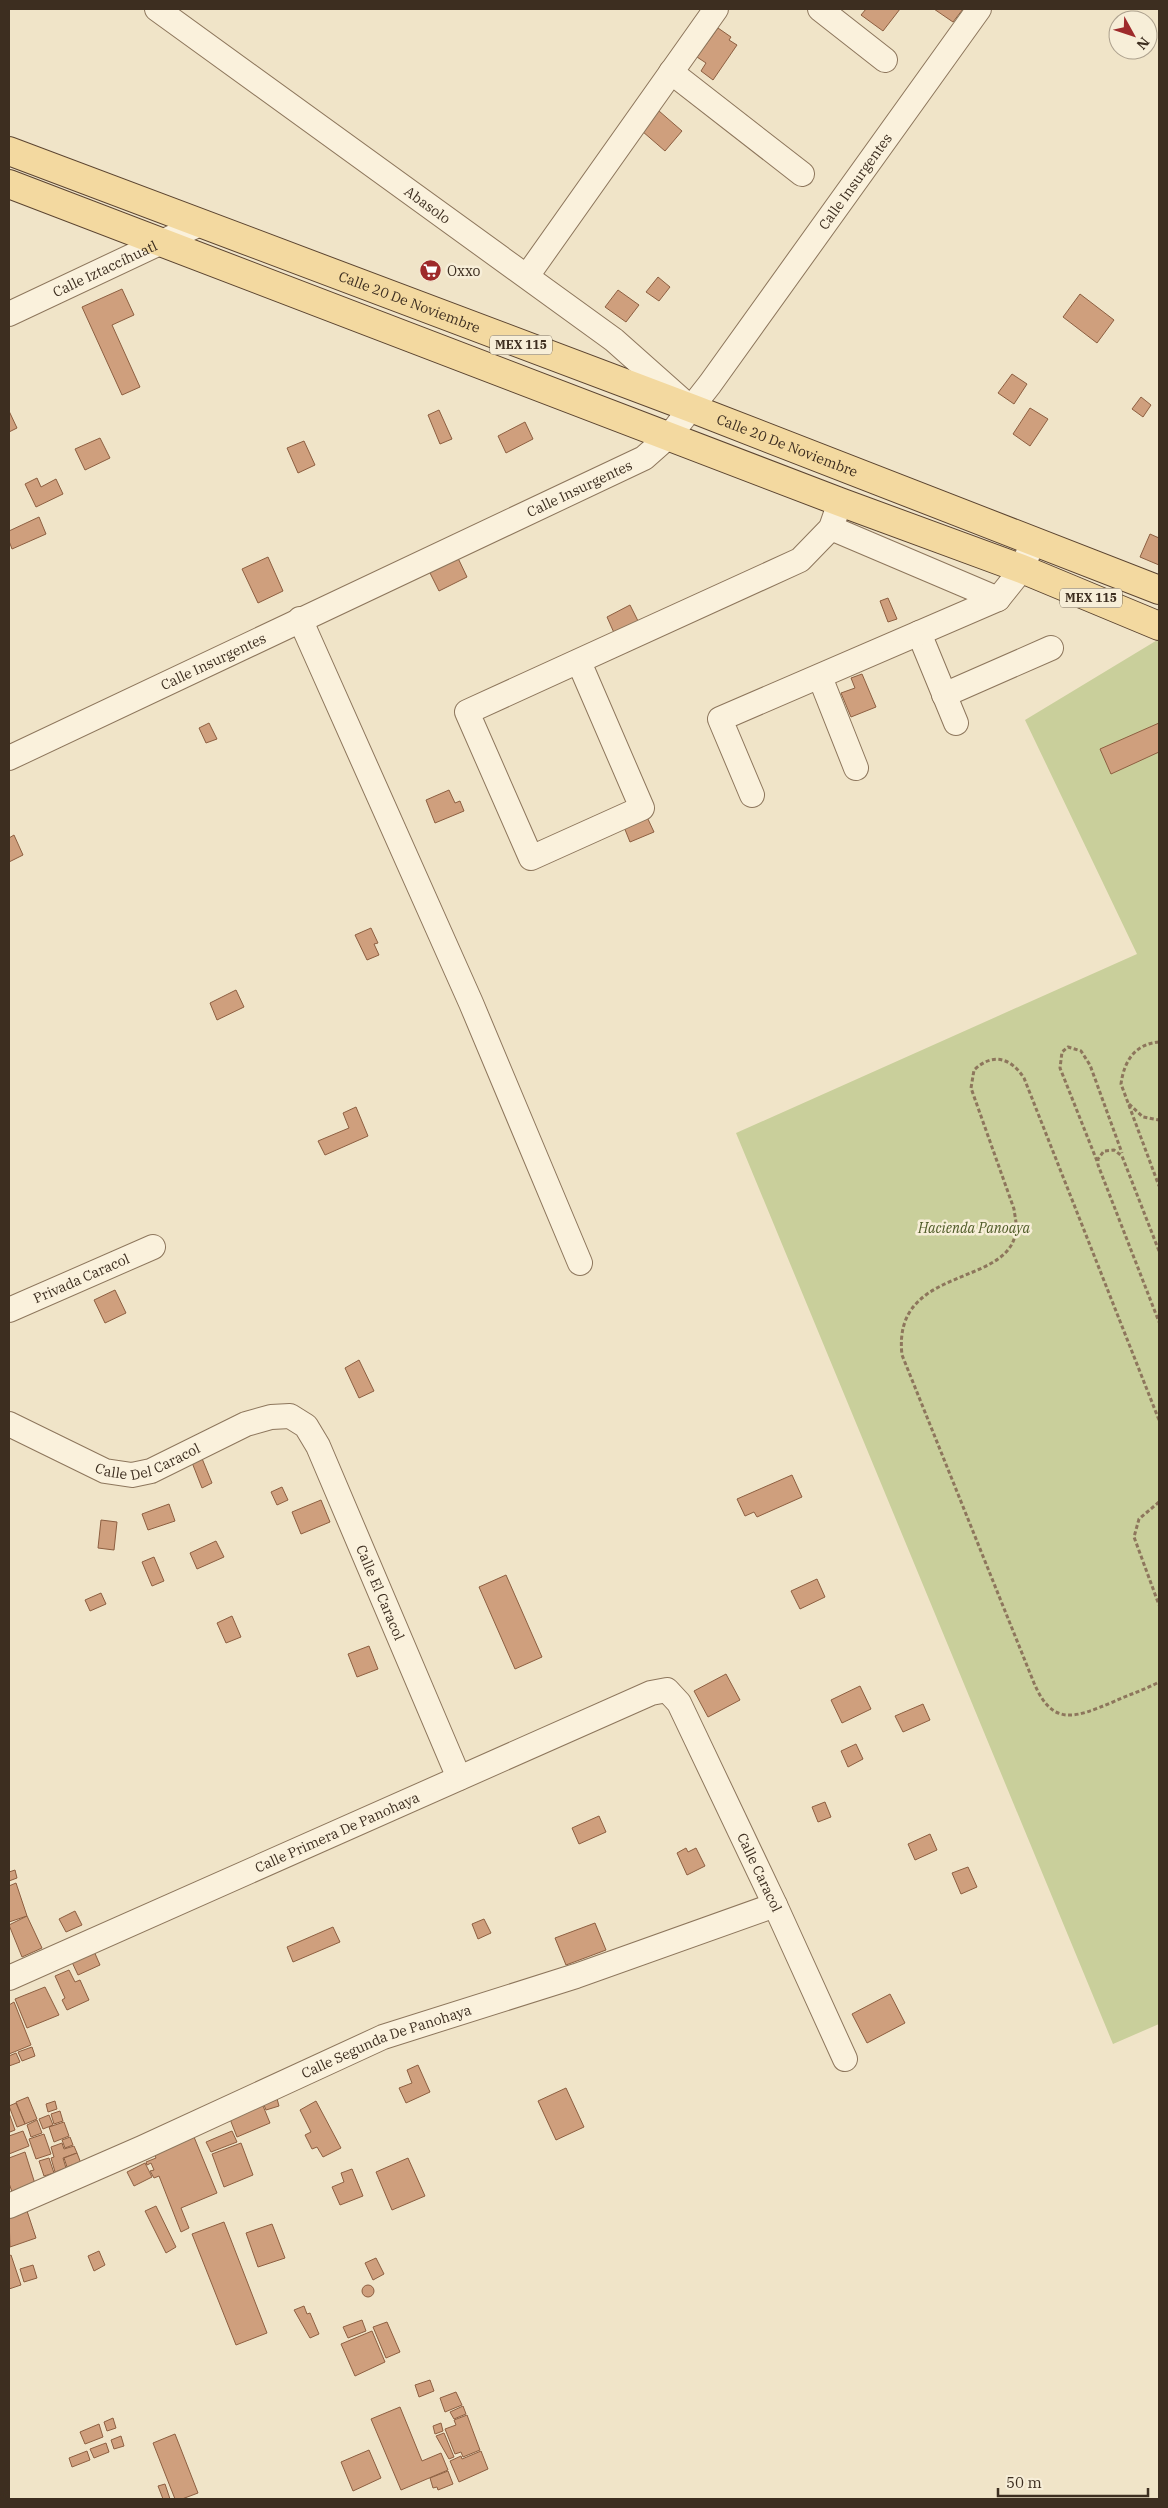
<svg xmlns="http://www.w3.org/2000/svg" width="1168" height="2508" font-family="'IBM Plex Serif',serif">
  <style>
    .green { fill: #c9cf9b }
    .building { fill: #cf9f7d; stroke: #8d5f41 }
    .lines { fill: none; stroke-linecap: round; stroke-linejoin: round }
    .street-casing { stroke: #8d765c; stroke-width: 26 }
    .primary-casing { stroke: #5b4430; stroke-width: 30 }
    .path { stroke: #8d765c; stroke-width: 3; stroke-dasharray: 4 2.5; stroke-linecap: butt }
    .street { stroke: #faf1dc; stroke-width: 24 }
    .primary { stroke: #f3d9a0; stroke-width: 28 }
    .labels { text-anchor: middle; stroke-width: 5; stroke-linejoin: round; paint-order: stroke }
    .shield { fill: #f7eed8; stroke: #756857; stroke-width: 1 }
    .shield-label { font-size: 12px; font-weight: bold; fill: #3d2e20 }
    .street-label { font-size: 14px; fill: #3d2e20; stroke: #f7eed8 }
    .poi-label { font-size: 14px; fill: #3d2e20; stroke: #f7eed8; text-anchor: start }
    .park-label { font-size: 14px; font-style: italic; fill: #4d5a26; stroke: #f7eed8 }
  </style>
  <rect width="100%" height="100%" fill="#f0e4c8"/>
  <polygon class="green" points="1159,639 1159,2024 1113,2044 736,1133 1137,954 1025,720"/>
  <g class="building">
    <polygon points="866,9 900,9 883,31 861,15"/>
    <polygon points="934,9 963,9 953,22"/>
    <polygon points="718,28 731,37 729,40 737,45 713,80 701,71 706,63 697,57"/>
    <polygon points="659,111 682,131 665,151 642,131"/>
    <polygon points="658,277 670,287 659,301 646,292"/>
    <polygon points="122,289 134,315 112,325 140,387 122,395 82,307"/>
    <polygon points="618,290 639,305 626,322 605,307"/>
    <polygon points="1080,294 1114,320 1097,343 1063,317"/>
    <polygon points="1012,374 1027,384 1014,404 998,393"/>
    <polygon points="1141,397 1151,405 1143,417 1132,409"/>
    <polygon points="1030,408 1048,419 1030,446 1013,434"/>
    <polygon points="439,410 452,439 440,444 428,415"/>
    <polygon points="9,411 17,428 9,432"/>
    <polygon points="525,422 533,439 506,453 498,436"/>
    <polygon points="100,438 110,458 85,470 75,449"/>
    <polygon points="304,441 315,465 298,473 287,448"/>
    <polygon points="37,478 41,487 56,479 63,494 36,507 25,484"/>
    <polygon points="39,517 46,534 12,549 9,541 9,531"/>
    <polygon points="1150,534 1159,538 1159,565 1140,557"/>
    <polygon points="457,556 467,577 439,591 429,571"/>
    <polygon points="268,557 283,591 258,603 242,569"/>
    <polygon points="888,598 897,619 888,622 880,601"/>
    <polygon points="630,605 639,623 615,635 607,617"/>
    <polygon points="862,674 876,707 851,717 841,693 855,688 851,678"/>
    <polygon points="209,723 217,739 206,743 199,728"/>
    <polygon points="1159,723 1159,752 1111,774 1100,749"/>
    <polygon points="449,790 455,803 460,801 464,811 435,823 426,800"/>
    <polygon points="647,817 654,832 630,842 624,827"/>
    <polygon points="14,835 23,855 9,862 9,838"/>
    <polygon points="371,928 378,943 374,944 379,955 367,960 355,935"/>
    <polygon points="236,990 244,1007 217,1020 210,1003"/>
    <polygon points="356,1107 368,1136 325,1155 318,1141 349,1128 343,1113"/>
    <polygon points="115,1290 126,1313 105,1323 94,1300"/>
    <polygon points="359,1360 374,1391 359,1398 345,1368"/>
    <polygon points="201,1456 212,1483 202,1488 191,1460"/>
    <polygon points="792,1475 802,1497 757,1517 754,1512 745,1516 737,1499"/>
    <polygon points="282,1487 288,1500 277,1505 271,1492"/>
    <polygon points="321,1500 330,1522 301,1534 292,1512"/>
    <polygon points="169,1504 175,1521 148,1530 142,1514"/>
    <polygon points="101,1520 117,1522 114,1550 98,1548"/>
    <polygon points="216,1541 224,1557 197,1569 190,1553"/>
    <polygon points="154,1557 164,1581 152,1586 142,1562"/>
    <polygon points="506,1575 542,1657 515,1669 479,1587"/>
    <polygon points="817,1579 825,1597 800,1609 791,1591"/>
    <polygon points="101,1593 106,1604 90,1611 85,1600"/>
    <polygon points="232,1616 241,1637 226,1643 217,1623"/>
    <polygon points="369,1646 378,1669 357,1677 348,1654"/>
    <polygon points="726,1674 740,1700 708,1717 694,1691"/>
    <polygon points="860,1686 871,1709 842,1723 831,1700"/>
    <polygon points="923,1704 930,1720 903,1732 895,1716"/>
    <polygon points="856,1744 863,1759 848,1767 841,1751"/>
    <polygon points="825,1802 831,1817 818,1822 812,1807"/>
    <polygon points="599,1816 606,1832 579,1844 572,1828"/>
    <polygon points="930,1834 937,1850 915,1860 908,1844"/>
    <polygon points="686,1848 688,1852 696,1848 705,1866 687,1875 677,1853"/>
    <polygon points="968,1867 977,1887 961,1894 952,1873"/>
    <polygon points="15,1870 17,1878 9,1881 9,1872"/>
    <polygon points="16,1883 27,1916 9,1922 9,1886"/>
    <polygon points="75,1911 82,1925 66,1932 59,1919"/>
    <polygon points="27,1916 42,1948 22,1957 9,1925"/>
    <polygon points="484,1919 491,1933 478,1939 472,1924"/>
    <polygon points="595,1923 606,1950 566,1965 555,1938"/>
    <polygon points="333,1927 340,1942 293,1962 287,1947"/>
    <polygon points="93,1949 100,1965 78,1975 71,1960"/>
    <polygon points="69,1970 75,1982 80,1980 89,2000 67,2010 62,2000 65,1998 55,1976"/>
    <polygon points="45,1987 59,2015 27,2028 15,1999"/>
    <polygon points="890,1994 905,2023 867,2043 852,2014"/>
    <polygon points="14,2002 31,2045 9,2054 9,2005"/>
    <polygon points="32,2047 35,2056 22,2061 18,2052"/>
    <polygon points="16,2053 20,2062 9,2066 9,2056"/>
    <polygon points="418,2065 430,2092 406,2103 399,2088 412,2083 407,2070"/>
    <polygon points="566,2088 584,2127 556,2140 538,2101"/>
    <polygon points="276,2095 279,2106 266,2110 262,2100"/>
    <polygon points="28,2097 37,2119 25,2124 16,2102"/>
    <polygon points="55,2101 57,2109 48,2112 46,2104"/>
    <polygon points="261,2101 270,2123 237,2137 228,2114"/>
    <polygon points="316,2101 341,2148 323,2157 317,2147 312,2149 305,2135 311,2132 300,2110"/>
    <polygon points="16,2103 25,2124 17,2127 9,2106"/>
    <polygon points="60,2111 63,2121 54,2124 51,2114"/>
    <polygon points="9,2113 15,2130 10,2132 9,2130"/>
    <polygon points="49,2115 53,2125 43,2129 39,2119"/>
    <polygon points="37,2120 42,2133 31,2137 27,2125"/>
    <polygon points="64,2122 69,2136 54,2142 49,2127"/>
    <polygon points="23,2131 29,2146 9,2154 9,2136"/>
    <polygon points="232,2131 237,2142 211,2152 206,2142"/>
    <polygon points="44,2134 51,2154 36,2159 29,2139"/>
    <polygon points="70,2137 73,2145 65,2148 62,2140"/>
    <polygon points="194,2137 217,2193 181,2208 189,2228 181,2232 159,2176 154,2178 150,2171 154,2170 151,2163 147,2165 146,2162 156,2158 154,2153"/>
    <polygon points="62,2143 64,2149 74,2146 77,2153 63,2158 66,2168 55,2172 51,2158 54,2157 51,2147"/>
    <polygon points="241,2143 253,2175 224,2187 212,2154"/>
    <polygon points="25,2152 36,2187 13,2195 9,2183 9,2158"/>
    <polygon points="77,2153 82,2166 73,2169 72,2165 67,2167 64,2158"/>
    <polygon points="49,2158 54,2173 44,2176 39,2161"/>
    <polygon points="408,2158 425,2196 392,2210 376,2172"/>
    <polygon points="145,2163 152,2177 134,2186 127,2172"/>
    <polygon points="352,2169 363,2196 340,2205 332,2187 344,2182 341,2173"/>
    <polygon points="156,2206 176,2247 166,2253 145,2211"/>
    <polygon points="27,2211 36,2238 10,2247 9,2217"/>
    <polygon points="224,2222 267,2333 236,2345 192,2234"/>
    <polygon points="272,2224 285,2258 258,2267 246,2233"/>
    <polygon points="99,2251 105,2265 94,2271 88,2256"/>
    <polygon points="11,2255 21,2285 9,2289 9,2256"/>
    <polygon points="376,2258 384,2274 373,2280 365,2263"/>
    <polygon points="33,2265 37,2278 24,2282 20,2269"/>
    <circle cx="368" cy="2291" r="6"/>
    <polygon points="304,2306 307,2314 310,2313 319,2334 310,2338 294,2310"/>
    <polygon points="362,2320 366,2331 348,2338 343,2327"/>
    <polygon points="387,2322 400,2352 386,2358 373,2327"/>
    <polygon points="372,2331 385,2362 355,2376 341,2344"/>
    <polygon points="430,2380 434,2391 419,2397 415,2385"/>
    <polygon points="456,2392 462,2405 445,2412 440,2398"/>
    <polygon points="463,2406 466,2414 454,2419 450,2412"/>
    <polygon points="400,2407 422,2461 441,2453 448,2470 401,2490 371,2419"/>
    <polygon points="467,2415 480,2450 463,2457 461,2452 455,2454 445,2429 456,2425 454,2420"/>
    <polygon points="113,2418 116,2428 107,2431 104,2422"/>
    <polygon points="441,2423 443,2431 435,2434 433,2426"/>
    <polygon points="99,2424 103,2437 85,2444 80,2432"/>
    <polygon points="444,2433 454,2457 449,2459 436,2436"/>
    <polygon points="175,2434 198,2493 182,2499 175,2499 153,2443"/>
    <polygon points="121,2436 124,2446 114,2449 111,2440"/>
    <polygon points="106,2443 109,2452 94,2458 90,2449"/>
    <polygon points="369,2450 381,2478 353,2491 341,2462"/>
    <polygon points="87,2451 90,2460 72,2467 69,2458"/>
    <polygon points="481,2451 488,2469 459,2482 450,2461 461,2456 462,2459"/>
    <polygon points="448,2471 453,2484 438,2490 437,2487 433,2488 430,2478"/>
    <polygon points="165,2484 170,2499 163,2499 158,2486"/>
  </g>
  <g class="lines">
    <defs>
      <g id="street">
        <path id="s1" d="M157 9 614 340 686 404"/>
        <polyline points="820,9 885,60"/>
        <polyline points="671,72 802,174"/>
        <polyline points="527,276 716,9"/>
        <path id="s2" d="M9 314 200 224"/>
        <polyline points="831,528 998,599"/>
        <polyline points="300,619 471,1003 580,1263"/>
        <polyline points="919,633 956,723"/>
        <polyline points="579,662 642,808 531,858 467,712 800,560 831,528 840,502"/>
        <polyline points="820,677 856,768"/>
        <polyline points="944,695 1051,648"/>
        <path id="s3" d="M9 758 644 458 670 435 710 384 979 9"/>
        <polyline points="752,795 720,719 998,599 1022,569 1033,541"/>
        <path id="s4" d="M9 1310 153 1247"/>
        <path id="s5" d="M9 1424 105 1471 132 1475 151 1471 246 1424 271 1417 290 1416 306 1426 318 1446 459 1778"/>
        <path id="s6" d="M9 1978 651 1693 667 1690 679 1703 775 1905 845 2059"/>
        <path id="s7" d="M9 2206 142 2148 383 2037 576 1976 775 1905"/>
      </g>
      <g id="primary">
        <path id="s8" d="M9 151 691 408 1159 590"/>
        <polyline points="9,184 840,502 1022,569 1159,626"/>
      </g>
    </defs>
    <use href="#street" class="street-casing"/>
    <use href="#primary" class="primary-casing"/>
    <g class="path">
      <path d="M1159 1042C1135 1044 1124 1061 1121 1084L1159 1186"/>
      <polyline points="1129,1104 1143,1117 1159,1120"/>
      <polyline points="1097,1161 1060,1068 1062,1052 1068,1047 1081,1051 1090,1065 1122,1153"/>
      <polyline points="1159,1251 1122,1156 1114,1150 1104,1151 1098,1159 1098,1165 1159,1322"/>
      <path d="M1159 1420 1024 1078C1011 1058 993 1052 974 1070L971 1088 1014 1209C1015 1218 1018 1227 1015 1236 1002 1287 892 1267 902 1355L1034 1683C1053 1728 1076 1717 1113 1702 1128 1695 1144 1690 1159 1682"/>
      <polyline points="1159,1502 1139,1519 1134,1537 1159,1605"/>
    </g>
    <use href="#street" class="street"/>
    <use href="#primary" class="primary"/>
  </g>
  <defs>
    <symbol id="supermarket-disc" viewBox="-11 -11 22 22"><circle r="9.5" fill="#9e2a2b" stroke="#f7eed8"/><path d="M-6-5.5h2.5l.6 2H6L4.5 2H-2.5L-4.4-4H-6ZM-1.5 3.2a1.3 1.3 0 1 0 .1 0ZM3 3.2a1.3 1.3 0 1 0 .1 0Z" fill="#fff"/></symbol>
  </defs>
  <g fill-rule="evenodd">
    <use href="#supermarket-disc" x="418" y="258" width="25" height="25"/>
  </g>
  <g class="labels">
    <g class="shield">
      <rect x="490" y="335.5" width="62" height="19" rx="4"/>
      <rect x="1060" y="588.5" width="62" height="19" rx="4"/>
    </g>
    <g class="shield-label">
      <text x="521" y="349">MEX 115</text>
      <text x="1091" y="602">MEX 115</text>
    </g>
    <g class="street-label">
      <text dy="5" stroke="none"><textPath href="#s3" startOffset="1051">Calle Insurgentes</textPath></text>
      <text dy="5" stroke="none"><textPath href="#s1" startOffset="334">Abasolo</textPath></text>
      <text dy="5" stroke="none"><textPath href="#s2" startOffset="106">Calle Iztaccíhuatl</textPath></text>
      <text dy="5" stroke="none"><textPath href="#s8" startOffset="428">Calle 20 De Noviembre</textPath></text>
      <text dy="5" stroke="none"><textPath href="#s8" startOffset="832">Calle 20 De Noviembre</textPath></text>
      <text dy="5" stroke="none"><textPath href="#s3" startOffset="631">Calle Insurgentes</textPath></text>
      <text dy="5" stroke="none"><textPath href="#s3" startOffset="226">Calle Insurgentes</textPath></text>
      <text dy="5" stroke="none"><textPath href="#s4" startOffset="79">Privada Caracol</textPath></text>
      <text dy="5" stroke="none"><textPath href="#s5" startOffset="152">Calle Del Caracol</textPath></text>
      <text dy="5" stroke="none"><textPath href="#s5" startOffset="506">Calle El Caracol</textPath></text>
      <text dy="5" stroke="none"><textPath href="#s6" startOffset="359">Calle Primera De Panohaya</textPath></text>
      <text dy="5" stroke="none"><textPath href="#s6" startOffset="924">Calle Caracol</textPath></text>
      <text dy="5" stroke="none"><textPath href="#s7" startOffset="412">Calle Segunda De Panohaya</textPath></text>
    </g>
    <g class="poi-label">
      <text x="447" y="276">Oxxo</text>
    </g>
    <g class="park-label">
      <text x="974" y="1233">Hacienda Panoaya</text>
    </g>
  </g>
  <rect width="1168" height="2508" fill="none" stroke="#3d2e20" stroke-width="20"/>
  <g transform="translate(1133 35) rotate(130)"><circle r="24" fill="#f7eed8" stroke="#ada18e"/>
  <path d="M0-4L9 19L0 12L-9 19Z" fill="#9e2a2b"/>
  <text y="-8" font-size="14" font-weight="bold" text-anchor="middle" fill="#3d2e20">N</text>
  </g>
  <path d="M998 2488v8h150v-8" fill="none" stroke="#3d2e20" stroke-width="2.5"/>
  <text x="1006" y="2488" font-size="15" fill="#3d2e20" stroke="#f7eed8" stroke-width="4" paint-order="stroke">50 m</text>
</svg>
